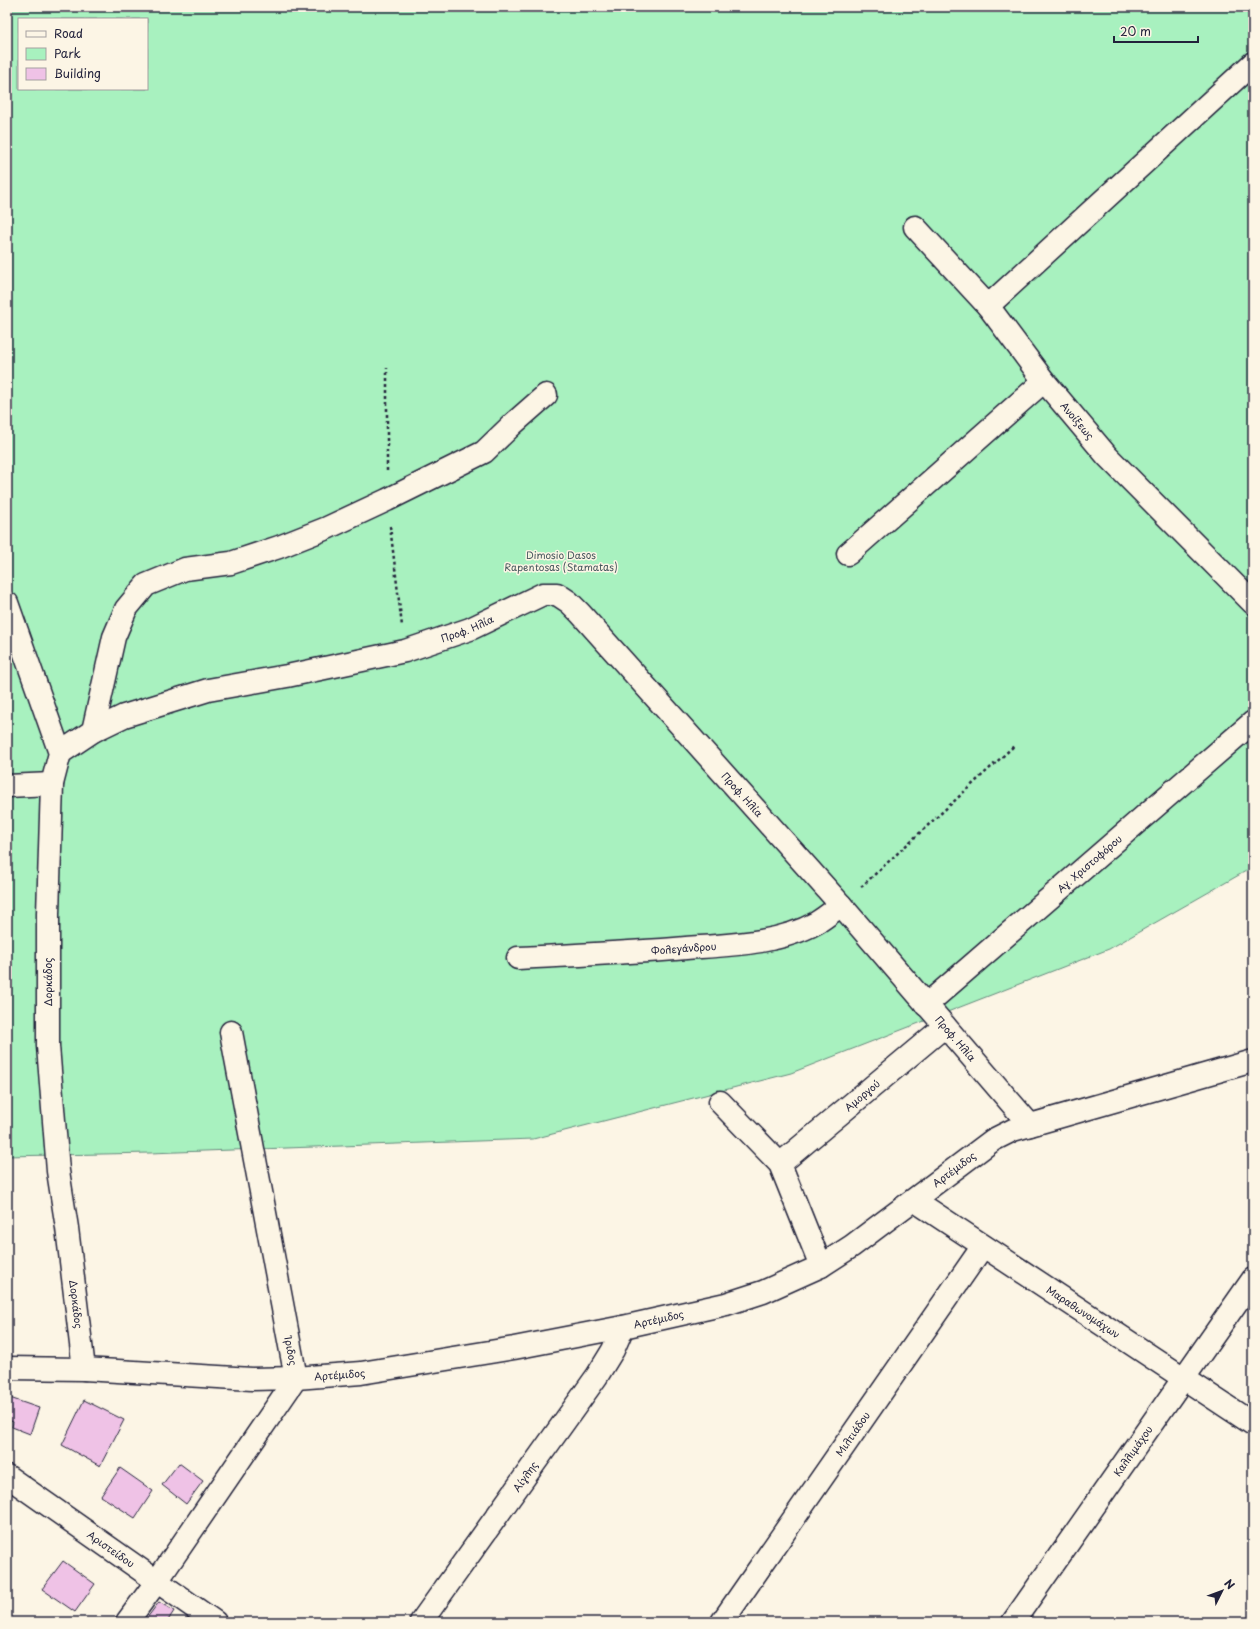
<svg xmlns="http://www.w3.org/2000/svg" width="1260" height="1629" font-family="'Playpen Sans',sans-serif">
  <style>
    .green { fill: #a8f1bf; stroke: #658a7d; fill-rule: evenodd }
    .building { fill: #efc2e6; stroke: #22223b }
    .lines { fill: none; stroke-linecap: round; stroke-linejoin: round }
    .minor-casing { stroke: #22223b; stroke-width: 25 }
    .path { stroke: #22223b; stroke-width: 2.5; stroke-dasharray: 3 3; stroke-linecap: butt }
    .minor { stroke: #fcf5e5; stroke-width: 22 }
    .labels { text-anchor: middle; stroke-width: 3; stroke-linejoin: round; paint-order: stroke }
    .street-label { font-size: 10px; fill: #22223b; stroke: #fcf5e5 }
    .park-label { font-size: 10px; fill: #44565c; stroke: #fcf5e5 }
  </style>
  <rect width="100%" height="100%" fill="#fcf5e5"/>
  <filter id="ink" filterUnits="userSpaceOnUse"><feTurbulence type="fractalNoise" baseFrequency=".025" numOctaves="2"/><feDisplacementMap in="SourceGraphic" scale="8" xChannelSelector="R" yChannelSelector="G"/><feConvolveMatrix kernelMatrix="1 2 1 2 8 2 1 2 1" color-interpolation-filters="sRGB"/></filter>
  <g filter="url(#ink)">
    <path class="green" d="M7 7H1253V867L1109 949 791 1073 533 1139 150 1153 7 1156ZM19 19H147V89H19Z"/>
    <g class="building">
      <polygon points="7,1397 39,1408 30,1434 12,1427 13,1422 7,1419"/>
      <polygon points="84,1400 124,1420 100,1466 62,1445"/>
      <polygon points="179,1463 203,1481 186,1504 162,1485"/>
      <polygon points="120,1468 153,1491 135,1518 101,1496"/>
      <polygon points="63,1561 95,1584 75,1612 42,1589"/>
      <polygon points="159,1602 174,1611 167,1622 144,1622"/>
    </g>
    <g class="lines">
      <defs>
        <g id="minor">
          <path id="s1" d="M915 227 988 306 1044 381 1107 456 1253 603"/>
          <polyline points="988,306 1253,63"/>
          <polyline points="848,554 1044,381"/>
          <path id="s2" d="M7 603 60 753 52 784 48 914V1046L58 1171 67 1228 84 1369"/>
          <polyline points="93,731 114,637 126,609 146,585 185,569 231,563 279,547 327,528 387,500 484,452 513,424 546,395"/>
          <path id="s3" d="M60 753 93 731 124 716 208 690 287 676 405 651 470 629 543 594H557L569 602 580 613 841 905 1030 1125"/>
          <polyline points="7,786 52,784"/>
          <path id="s4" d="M518 958C574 955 630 953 686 948 727 945 779 944 816 923 825 918 833 911 841 905"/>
          <path id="s5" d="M926 1005 1253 722"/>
          <polyline points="720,1102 780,1164 821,1266"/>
          <path id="s6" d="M780 1164 945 1026"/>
          <path id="s7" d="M914 1200 1253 1424"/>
          <path id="s8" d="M7 1368 84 1369 252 1379 296 1378 361 1373 514 1348 623 1327 726 1304 763 1292 821 1266 852 1246 993 1140 1013 1130 1253 1061"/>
          <path id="s9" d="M7 1476 215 1622"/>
          <polyline points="127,1622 157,1581 296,1378 231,1032"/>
          <path id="s10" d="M421 1622 597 1376 613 1350 623 1327"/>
          <path id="s11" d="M722 1622 983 1246"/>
          <path id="s12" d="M1013 1622 1253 1279"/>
        </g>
      </defs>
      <use href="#minor" class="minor-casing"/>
      <g class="path">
        <polyline points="387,471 387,368"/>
        <polyline points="390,526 402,626"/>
        <polyline points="861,887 1015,745"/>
      </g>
      <use href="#minor" class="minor"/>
    </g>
  </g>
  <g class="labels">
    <g class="street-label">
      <text dy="4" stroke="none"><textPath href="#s1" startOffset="253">Ανοίξεως</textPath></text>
      <text dy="4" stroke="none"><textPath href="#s3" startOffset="429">Προφ. Ηλία</textPath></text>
      <text dy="4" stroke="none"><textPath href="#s3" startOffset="800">Προφ. Ηλία</textPath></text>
      <text dy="4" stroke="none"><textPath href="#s5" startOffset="216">Αγ. Χριστοφόρου</textPath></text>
      <text dy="4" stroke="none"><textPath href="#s4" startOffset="166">Φολεγάνδρου</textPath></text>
      <text transform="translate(48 982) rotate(-90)" y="4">Δορκάδος</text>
      <text dy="4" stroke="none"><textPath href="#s3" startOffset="1124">Προφ. Ηλία</textPath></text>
      <text dy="4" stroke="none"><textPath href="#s6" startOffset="107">Αμοργού</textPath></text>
      <text dy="4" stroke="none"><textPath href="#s8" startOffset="993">Αρτέμιδος</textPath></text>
      <text dy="4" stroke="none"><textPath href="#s2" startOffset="713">Δορκάδος</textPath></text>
      <text dy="4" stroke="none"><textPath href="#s7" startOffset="203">Μαραθωνομάχων</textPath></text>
      <text dy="4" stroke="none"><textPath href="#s8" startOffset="657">Αρτέμιδος</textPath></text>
      <text transform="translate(291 1351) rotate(79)" y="4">Ίριδος</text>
      <text dy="4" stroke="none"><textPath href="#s8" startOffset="333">Αρτέμιδος</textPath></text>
      <text dy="4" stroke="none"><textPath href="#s11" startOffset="229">Μιλτιάδου</textPath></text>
      <text dy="4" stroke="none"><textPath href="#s12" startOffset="209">Καλλιμάχου</textPath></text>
      <text dy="4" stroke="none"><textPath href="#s10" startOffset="179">Αίγλης</textPath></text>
      <text dy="4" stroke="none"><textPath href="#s9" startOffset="127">Αριστείδου</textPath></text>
    </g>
    <g class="park-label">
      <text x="561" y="559">Dimosio Dasos<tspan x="561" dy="12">Rapentosas (Stamatas)</tspan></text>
    </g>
  </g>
  <rect width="1260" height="1629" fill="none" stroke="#fcf5e5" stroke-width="24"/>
  <rect x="12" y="12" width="1236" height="1605" fill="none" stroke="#22223b" stroke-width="1.5" filter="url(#ink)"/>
  <rect x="18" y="18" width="130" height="72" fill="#fcf5e5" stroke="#a5a1a1"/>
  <rect x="26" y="31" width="20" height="6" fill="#fcf5e5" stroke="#a5a1a1"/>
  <text x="54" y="38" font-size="12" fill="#22223b">Road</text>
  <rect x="26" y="48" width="20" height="12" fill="#a8f1bf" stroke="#a5a1a1"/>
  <text x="54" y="58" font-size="12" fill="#22223b">Park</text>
  <rect x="26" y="68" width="20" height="12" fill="#efc2e6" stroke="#a5a1a1"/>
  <text x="54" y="78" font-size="12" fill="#22223b">Building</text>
  <g transform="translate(1222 1591) rotate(48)" stroke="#fcf5e5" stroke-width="3" paint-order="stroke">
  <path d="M0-3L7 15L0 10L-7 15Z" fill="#22223b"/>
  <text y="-6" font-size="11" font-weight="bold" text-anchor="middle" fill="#22223b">N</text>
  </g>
  <path d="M1114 36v6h84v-6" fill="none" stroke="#22223b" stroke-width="2"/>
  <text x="1120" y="36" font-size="12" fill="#22223b" stroke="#fcf5e5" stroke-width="3" paint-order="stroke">20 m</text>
</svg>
